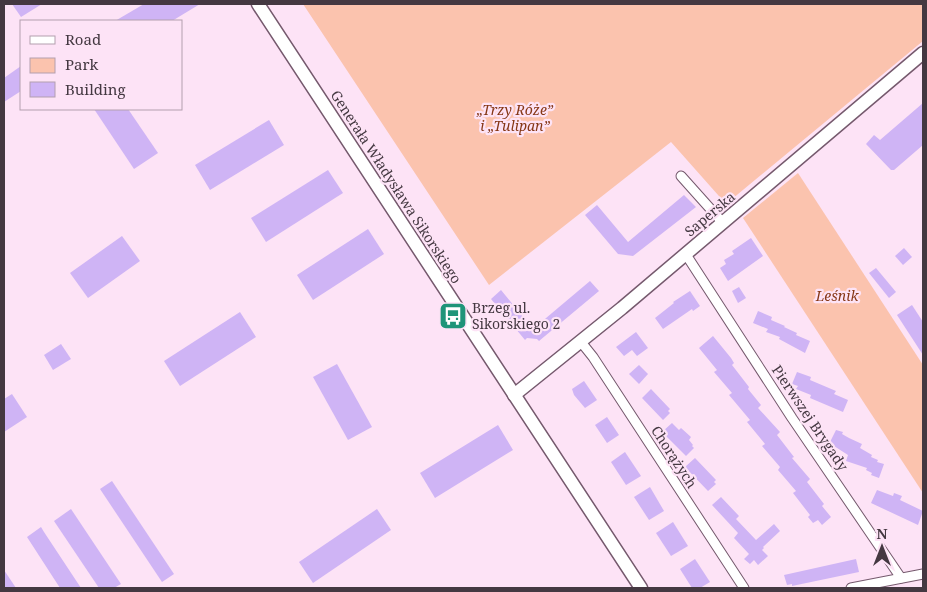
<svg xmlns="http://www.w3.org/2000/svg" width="927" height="592" font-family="'Noto Serif',serif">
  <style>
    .green { fill: #fbc3ae }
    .building { fill: #cfb4f5 }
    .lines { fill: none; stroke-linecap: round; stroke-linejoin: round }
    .street-casing { stroke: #75596d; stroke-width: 11 }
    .secondary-casing { stroke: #75596d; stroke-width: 15 }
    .street { stroke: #fff; stroke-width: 9 }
    .secondary { stroke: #fff; stroke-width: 12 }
    .labels { text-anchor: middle; stroke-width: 4.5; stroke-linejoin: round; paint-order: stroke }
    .park-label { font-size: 14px; font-style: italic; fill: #863716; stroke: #fde3f6 }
    .street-label { font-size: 14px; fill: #443841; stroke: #fde3f6 }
    .poi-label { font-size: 14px; fill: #443841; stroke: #fde3f6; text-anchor: start }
  </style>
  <rect width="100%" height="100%" fill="#fde3f6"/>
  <g class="green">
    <polygon points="303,4 923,4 923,41 726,204 671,142 489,285"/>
    <polygon points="798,173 923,365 923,493 743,218"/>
  </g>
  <g class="building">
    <polygon points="12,4 42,4 21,17"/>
    <polygon points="144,4 200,4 172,21 115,21"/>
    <polygon points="21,66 21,91 4,102 4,78"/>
    <polygon points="923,103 923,145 894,170 891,170 866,144 874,135 880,140"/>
    <polygon points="94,109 128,109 158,153 134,169"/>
    <polygon points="269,120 284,145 210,190 195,165"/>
    <polygon points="328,170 343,193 266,242 251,218"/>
    <polygon points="684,195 696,207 633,256 618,254 585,215 597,205 628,242"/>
    <polygon points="368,229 384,254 313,300 297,275"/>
    <polygon points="122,236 140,261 88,298 70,273"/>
    <polygon points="751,238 763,256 728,281 720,268 726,264 724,260 734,254 732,251"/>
    <polygon points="904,248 912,257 903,265 895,256"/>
    <polygon points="876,268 896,292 889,298 869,273"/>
    <polygon points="590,281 599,291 539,341 537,339 527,338 525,340 491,299 501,290 533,329"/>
    <polygon points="739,287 746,298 738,303 732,291"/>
    <polygon points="690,291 700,306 693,311 692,309 663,329 655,318 674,303 673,302"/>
    <polygon points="912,305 923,322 923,355 897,315"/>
    <polygon points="758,311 772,317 771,320 785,326 784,327 797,333 796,335 810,341 805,353 779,339 780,337 766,332 768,329 753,323"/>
    <polygon points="240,312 256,337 180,386 164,361"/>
    <polygon points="636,332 648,348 637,356 632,350 624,356 616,347"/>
    <polygon points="713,336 731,358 734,363 732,365 749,387 748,389 761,405 758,408 780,432 777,435 794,457 792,458 810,479 807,482 824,504 822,506 831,517 822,525 818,520 813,523 808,517 810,515 793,493 796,491 778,470 780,467 762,446 765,444 747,422 750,420 729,395 732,393 714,372 717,370 699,348"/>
    <polygon points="61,344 71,359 53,370 44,355"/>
    <polygon points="337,364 372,427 348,440 313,377"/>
    <polygon points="639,365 648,374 639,384 629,374"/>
    <polygon points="797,372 811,377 810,380 836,391 834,394 848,400 843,412 810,398 811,395 796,389 798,386 792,384"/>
    <polygon points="584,381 597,400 585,408 574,395 572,389"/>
    <polygon points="651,389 670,409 668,411 670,413 663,420 642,398"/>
    <polygon points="12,394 27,417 4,432 4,399"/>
    <polygon points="607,417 619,435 607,443 595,425"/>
    <polygon points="672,423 679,430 681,428 691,437 689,440 693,445 692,446 694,448 686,456 662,432"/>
    <polygon points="498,425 513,450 435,498 420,473"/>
    <polygon points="836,430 843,432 842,434 849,438 862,444 860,448 872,455 871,457 878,460 877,462 884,464 879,478 871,475 872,473 866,470 867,468 846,461 848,455 834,446 834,444 830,442"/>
    <polygon points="625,452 641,476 626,485 611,462"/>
    <polygon points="695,458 716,480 714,482 716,484 708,491 685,467"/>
    <polygon points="112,481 174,574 162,582 100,489"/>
    <polygon points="650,487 664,511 649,520 634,497"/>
    <polygon points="877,490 893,496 894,493 902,496 900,500 923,511 918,525 871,503"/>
    <polygon points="721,497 739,516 736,519 756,540 774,524 780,531 763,547 764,548 762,550 768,556 758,565 754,560 750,564 744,559 749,554 734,538 738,533 712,505"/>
    <polygon points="71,509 121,584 114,588 99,588 54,521"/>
    <polygon points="377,509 391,530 313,583 299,562"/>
    <polygon points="673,522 688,546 671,556 656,533"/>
    <polygon points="41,527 44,532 81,588 60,588 27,537"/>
    <polygon points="695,559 710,582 700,588 692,588 680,569"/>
    <polygon points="856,559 859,572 792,586 792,584 787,585 784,575"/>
    <polygon points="4,570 16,588 4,588"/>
  </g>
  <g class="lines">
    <defs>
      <g id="street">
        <polyline points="681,176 723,223"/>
        <polyline points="685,253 792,418 901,578"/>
        <polyline points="581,342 593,357 744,588"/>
        <polyline points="851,588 923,574"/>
      </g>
      <g id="secondary">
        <polyline points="258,4 641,588"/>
        <polyline points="514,395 622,308 923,53"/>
      </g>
    </defs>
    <use href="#street" class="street-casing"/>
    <use href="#secondary" class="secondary-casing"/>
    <use href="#street" class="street"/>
    <use href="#secondary" class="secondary"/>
  </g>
  <defs>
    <symbol id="bus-square" viewBox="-11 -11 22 22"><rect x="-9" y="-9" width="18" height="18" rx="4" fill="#1f9579" stroke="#fde3f6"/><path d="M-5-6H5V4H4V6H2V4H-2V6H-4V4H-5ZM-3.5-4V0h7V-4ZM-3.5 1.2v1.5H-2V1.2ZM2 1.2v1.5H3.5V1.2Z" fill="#fff"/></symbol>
  </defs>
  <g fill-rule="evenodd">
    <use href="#bus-square" x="437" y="300" width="32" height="32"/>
  </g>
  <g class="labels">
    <g class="park-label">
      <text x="515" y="115">„Trzy Róże”<tspan x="515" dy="16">i „Tulipan”</tspan></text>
      <text x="837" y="301">Leśnik</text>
    </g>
    <g class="street-label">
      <text transform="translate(396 187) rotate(57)" y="5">Generała Władysława Sikorskiego</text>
      <text transform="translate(710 214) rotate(-40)" y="5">Saperska</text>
      <text transform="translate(810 418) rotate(56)" y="5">Pierwszej Brygady</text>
      <text transform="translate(674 457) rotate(57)" y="5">Chorążych</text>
    </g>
    <g class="poi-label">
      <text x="472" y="313">Brzeg ul.<tspan x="472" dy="16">Sikorskiego 2</tspan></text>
    </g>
  </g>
  <rect width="927" height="592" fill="none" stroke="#443841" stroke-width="10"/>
  <rect x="20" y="20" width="162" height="90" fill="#fde3f6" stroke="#b39fae"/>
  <rect x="30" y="36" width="25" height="8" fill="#ffffff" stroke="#b39fae"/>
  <text x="65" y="45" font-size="15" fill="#443841">Road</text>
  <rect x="30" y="58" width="25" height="15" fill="#fbc3ae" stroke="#b39fae"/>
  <text x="65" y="70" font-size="15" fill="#443841">Park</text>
  <rect x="30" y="82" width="25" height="15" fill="#cfb4f5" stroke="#b39fae"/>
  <text x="65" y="95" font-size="15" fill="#443841">Building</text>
  <g transform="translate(882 547)" stroke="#fde3f6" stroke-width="4" paint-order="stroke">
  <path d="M0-4L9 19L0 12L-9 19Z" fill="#443841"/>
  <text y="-8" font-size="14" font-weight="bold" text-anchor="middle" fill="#443841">N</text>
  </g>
</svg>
